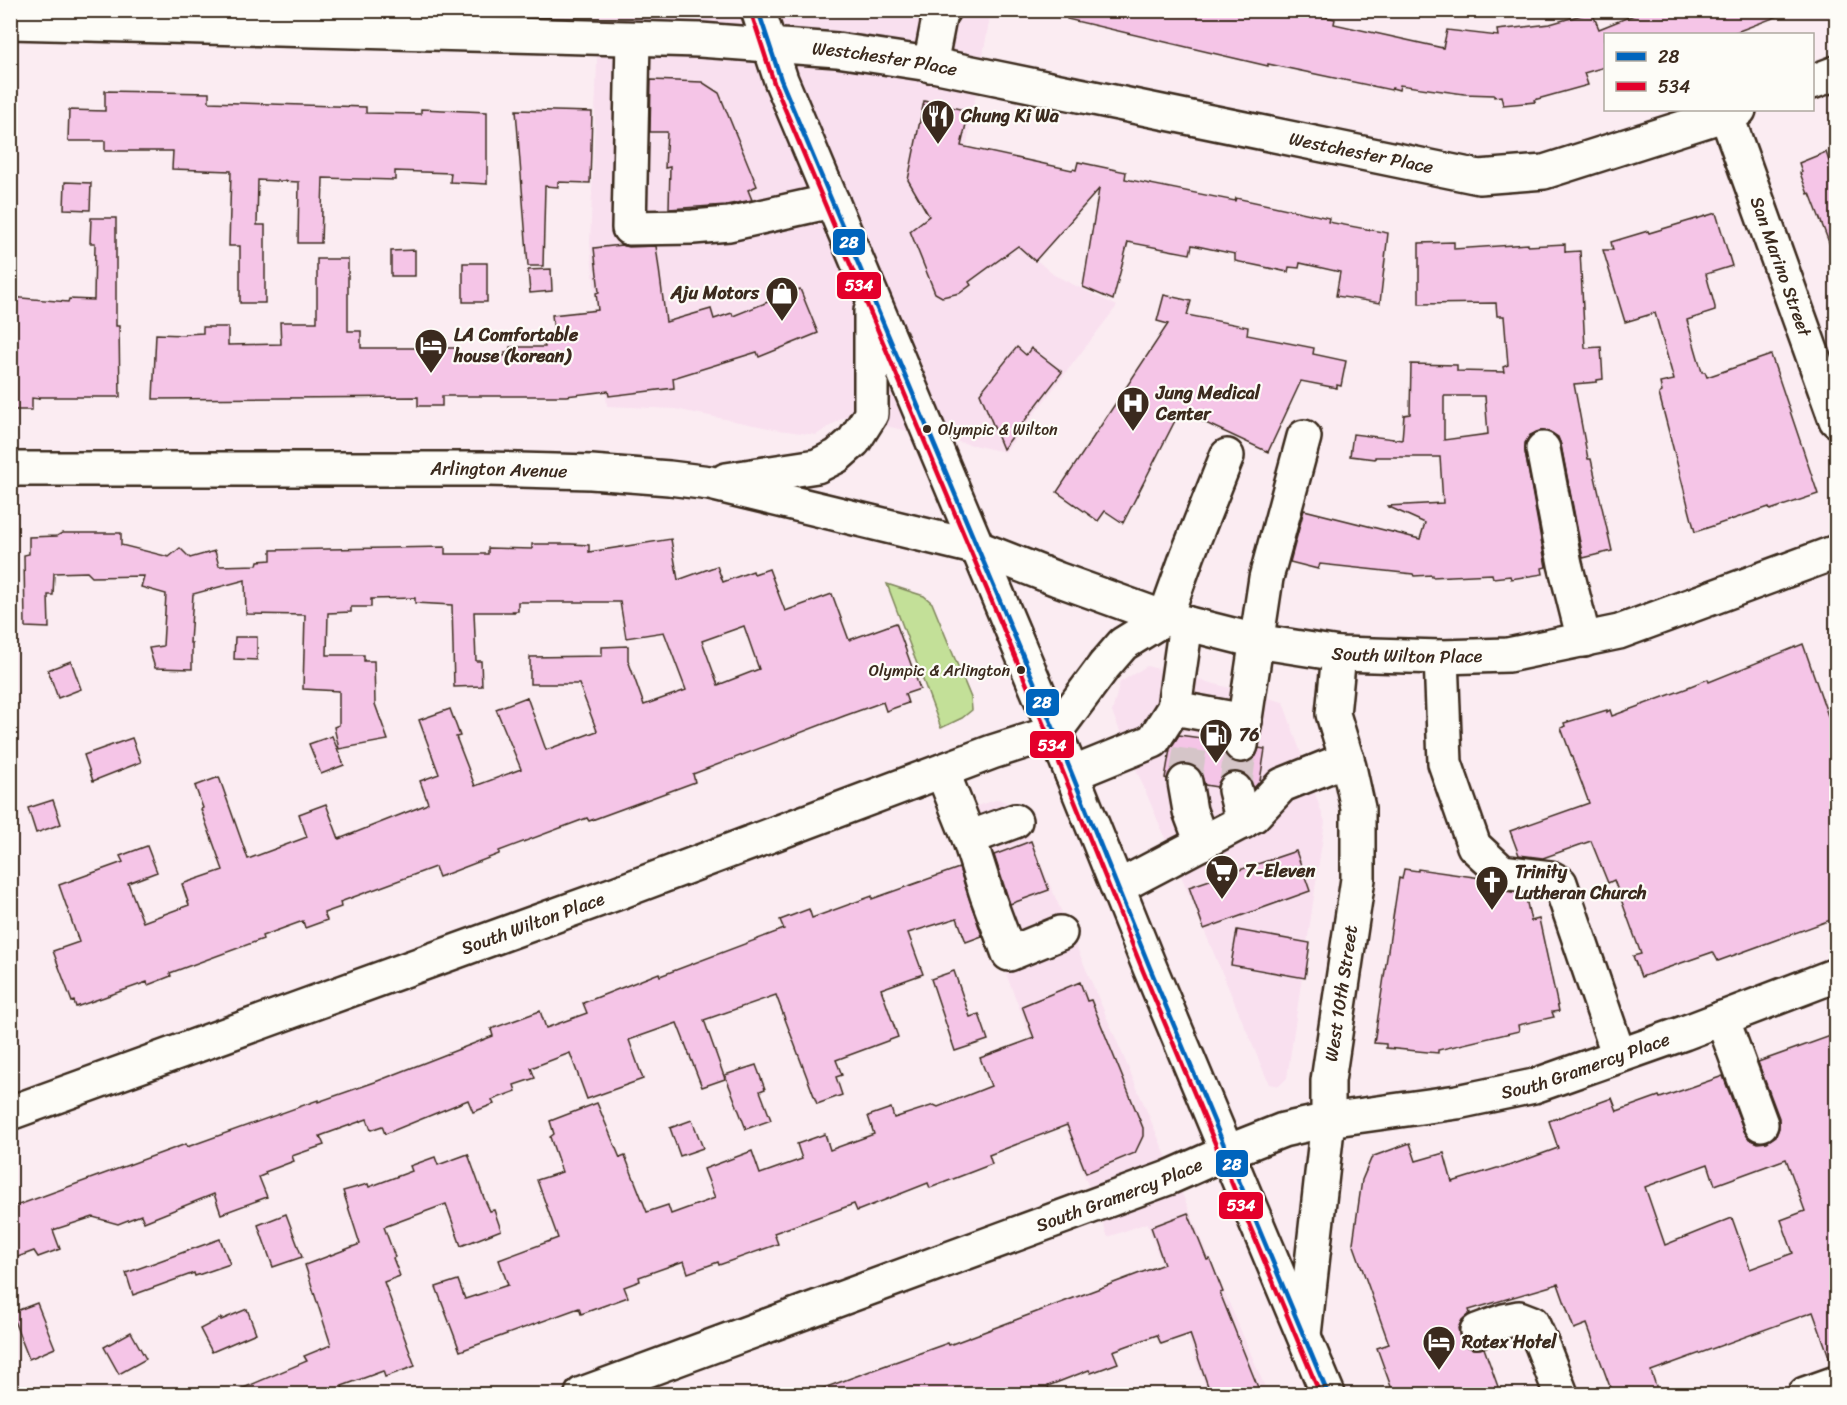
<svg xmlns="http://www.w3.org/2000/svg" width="1847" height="1405" font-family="Sriracha,sans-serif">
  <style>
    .built { fill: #f9e0ef }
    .green { fill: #c3e098; stroke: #7f855b; stroke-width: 1.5 }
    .building { fill: #f5c5e7; stroke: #3b2a1e; stroke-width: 1.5; fill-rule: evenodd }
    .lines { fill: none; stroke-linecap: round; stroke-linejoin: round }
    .minor-tunnel { stroke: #d5c5c8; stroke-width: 33; stroke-dasharray: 33 16; stroke-linecap: butt }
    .minor-casing { stroke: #3b2a1e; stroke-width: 38 }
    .major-casing { stroke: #3b2a1e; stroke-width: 38 }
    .minor { stroke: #fdfcf7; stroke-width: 33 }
    .major { stroke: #fdfcf7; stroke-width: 33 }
    .bus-1-casing { stroke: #fdfcf7; stroke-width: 9 }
    .bus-2-casing { stroke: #fdfcf7; stroke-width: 9 }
    .bus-1 { stroke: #0065bd; stroke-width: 4.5 }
    .bus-2 { stroke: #e4002b; stroke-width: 4.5 }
    .bus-dot { fill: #3b2a1e; stroke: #fdfcf7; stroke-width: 2 }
    .labels { text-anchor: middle; stroke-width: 4.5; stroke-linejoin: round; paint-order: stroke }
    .bus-label { font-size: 16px; fill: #3b2a1e; stroke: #fdfcf7; text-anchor: start }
    .street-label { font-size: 18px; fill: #3b2a1e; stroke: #fdfcf7 }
    .poi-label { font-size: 18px; font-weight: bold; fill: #3b2a1e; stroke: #fdfcf7; text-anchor: start }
    .line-badge { stroke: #fdfcf7; stroke-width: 2 }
    .badge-label { font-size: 16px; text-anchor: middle; font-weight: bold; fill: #fff }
  </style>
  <rect width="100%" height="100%" fill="#fbecf2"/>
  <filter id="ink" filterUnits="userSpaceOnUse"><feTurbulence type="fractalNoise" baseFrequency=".0167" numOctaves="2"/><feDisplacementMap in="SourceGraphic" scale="12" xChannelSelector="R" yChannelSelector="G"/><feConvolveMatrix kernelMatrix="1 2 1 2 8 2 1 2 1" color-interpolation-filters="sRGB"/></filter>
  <g filter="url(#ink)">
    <g class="built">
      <polygon points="599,11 991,11 958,193 1054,275 1117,306 1005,452 844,417 816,435 779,430 675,409 607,406 590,244"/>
      <polygon points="1147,666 1283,702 1325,822 1287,1078 1279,1086 1269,1084 1112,712 1120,682"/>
      <polygon points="999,799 1017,808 1268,1394 1208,1394 1147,1223 1108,1237 945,816"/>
    </g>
    <polygon class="green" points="887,584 924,596 932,603 971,698 972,710 962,718 941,728"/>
    <g class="building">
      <polygon points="1068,10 1294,10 1335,19 1334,24 1443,48 1447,30 1498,36 1497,30 1550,24 1592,12 1599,29 1646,10 1789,10 1789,12 1731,34 1605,34 1605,67 1584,73 1588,85 1534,100 1535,102 1503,105 1501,96 1494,97 1494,95 1464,94 1400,85 1399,90 1392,88 1391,90 1268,64 1268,66 1238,59 1067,19"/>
      <polygon points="651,80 702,82 719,93 757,186 748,190 752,200 726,205 669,209 670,167 665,168 667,132 650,132"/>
      <polygon points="105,91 209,93 209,102 366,107 366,113 421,114 421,109 487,112 487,184 450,182 451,173 395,171 395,180 323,178 321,243 298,243 299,182 258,180 257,225 265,225 265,303 240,303 240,246 229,246 231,171 172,169 173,151 105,151 105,141 68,141 69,110 105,111"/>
      <polygon points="924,101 969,111 961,146 1072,170 1073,169 1076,170 1078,162 1126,172 1125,179 1235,201 1236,198 1329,218 1328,222 1388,233 1380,303 1336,296 1340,272 1300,263 1299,268 1289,267 1288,272 1235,261 1235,254 1192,245 1190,254 1128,242 1113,300 1083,287 1099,189 1035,261 1018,246 969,282 971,285 960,293 942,297 935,293 910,231 929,216 908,180"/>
      <polygon points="516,110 592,112 590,183 558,182 558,187 545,186 543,266 528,266"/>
      <polygon points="1826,152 1829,161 1836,159 1836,258 1835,258 1810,193 1808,194 1800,173 1802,172 1799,163"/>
      <polygon points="65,182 91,183 90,210 64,209"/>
      <polygon points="1716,213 1732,266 1706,274 1715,307 1715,311 1687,320 1702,372 1705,372 1707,377 1771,355 1818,494 1770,510 1769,507 1695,532 1659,394 1662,392 1660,383 1674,380 1655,313 1625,322 1603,250 1613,250 1611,242 1648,231 1649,233"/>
      <polygon points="91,218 116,218 116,326 119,326 120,397 39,397 39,399 32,398 32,410 10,410 10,297 68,302 69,299 94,300 95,243 90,243"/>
      <path d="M1454 242V249L1528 244V246L1565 244V252L1580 251 1585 348 1601 347 1603 379 1597 380V382L1574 384 1588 459H1591L1612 551 1583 558 1561 445 1558 437 1550 432 1540 431 1530 435 1525 443V452L1546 567 1542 568 1543 574 1511 579 1510 576 1493 578 1492 574 1432 577V575L1414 576 1413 574 1320 564 1318 569 1290 562 1304 510 1420 539 1425 523 1387 506 1443 503 1440 457H1375V459L1350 456 1353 434 1402 440 1404 415 1410 414 1411 364 1457 365V371L1504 372 1503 367 1508 365 1504 316H1497L1496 303 1419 304V243ZM1444 396H1485L1488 434 1444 440Z"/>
      <polygon points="622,245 629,247 656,246 666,322 711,309 714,319 732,313 733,316 800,289 818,333 759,357 757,352 673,378 674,388 609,396 608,391 566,396 442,396 442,406 418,406 418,397 153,399 156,334 185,335 185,334 203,333 203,327 228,327 228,345 281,344 280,322 317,322 317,259 348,259 348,331 361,331 361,348 456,348 456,356 505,356 505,352 510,351 510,347 545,347 544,342 555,340 552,315 598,310 596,293 599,292 594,248"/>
      <polygon points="415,250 415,276 391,276 391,251"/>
      <rect x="463" y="263" width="24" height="39"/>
      <polygon points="551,269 552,291 530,293 528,270"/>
      <polygon points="1164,295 1191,301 1187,315 1248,327 1247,335 1314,348 1313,354 1346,361 1341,386 1337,385 1337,388 1301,381 1268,452 1180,411 1123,523 1105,511 1098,521 1057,492 1168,324 1157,321"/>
      <polygon points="1017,347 1026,355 1031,348 1062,372 1003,449 980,393"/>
      <path d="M62 533H121V545L169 557 180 548 190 558 215 551 219 566 257 565 258 561 271 560V550L445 547V554H488V548L532 549V544H571L589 545V552L671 539 678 580 717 566 723 582 753 571 754 574 769 569 785 611 832 594 849 640 896 623 920 689 905 694 908 703 886 711 883 702 844 716 693 774 695 782 589 821 587 818 499 851V854L439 877 435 867 340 902 341 907 324 913 327 920 305 928 303 921 262 936 263 939 170 973 171 976 148 985 147 982 76 1007 74 1001 72 1002 53 951 79 942 59 885 123 862 120 856 147 846 157 872 128 883 143 922 189 905 182 884 223 870 201 809 203 808 195 786 219 777 248 859 307 837 299 814 326 804 339 839 425 805 428 803 420 781 439 774 419 720 450 709 460 736 456 737 475 786 521 769 496 709 527 697 546 750 597 731 579 684H530V657L602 656V647L628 646V660L644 705 686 690 664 632 626 638 620 602H518V611H513L514 612H474L476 661H481L482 686 454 687 452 605 415 603V598L371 599V607H351V612L328 613 327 655H364V661H374L375 704 388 740 339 749 334 727 339 725V691L303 689 305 615 246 614 245 580 193 594 190 643H192V669L155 668 149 648 163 646 166 594 141 587 144 576 92 577 87 572 54 573 53 595H48L49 628 25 627 24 555 29 554V537L57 536ZM744 626 759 669 718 685 702 641Z"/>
      <polygon points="235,637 257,637 257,660 234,659"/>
      <polygon points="1803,644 1836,739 1836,918 1718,961 1713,952 1641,977 1633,956 1641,954 1614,880 1608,883 1591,841 1543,858 1519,855 1510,831 1589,803 1561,728 1565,726 1564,723 1607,710 1607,712 1610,710 1612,716 1688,688 1688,687 1708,679 1709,682"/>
      <polygon points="71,661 81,689 58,698 48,670"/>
      <polygon points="1179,735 1208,739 1215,735 1223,737 1224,752 1229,759 1238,763 1248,762 1256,756 1259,748 1265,749 1260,781 1254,788 1248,777 1241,772 1231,772 1222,777 1217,787 1205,785 1199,770 1191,764 1182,764 1173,768 1167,779 1165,778 1170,749"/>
      <polygon points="332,736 344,765 321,774 309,744"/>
      <polygon points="132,738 141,762 93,781 84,755"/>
      <polygon points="53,800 61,824 36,833 28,808"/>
      <polygon points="1031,841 1049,890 1010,904 994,855"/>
      <polygon points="1296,851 1310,891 1204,929 1189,887"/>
      <polygon points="959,868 982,936 966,942 957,918 908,933 923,974 881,989 898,1037 836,1060 842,1075 836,1077 842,1095 817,1104 776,995 704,1020 725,1079 702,1087 677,1023 629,1040 643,1079 587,1099 570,1053 531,1068 535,1078 514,1085 516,1091 492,1100 494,1104 473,1112 468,1100 385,1134 382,1126 371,1130 367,1119 320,1136 324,1145 292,1156 294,1161 265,1172 266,1174 259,1177 267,1197 221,1214 214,1194 144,1222 141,1215 118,1224 93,1217 53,1230 60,1249 38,1257 34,1251 15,1258 10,1244 10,1208 186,1144 187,1147 318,1100 318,1102 375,1082 493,1036 491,1029 540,1011 546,1028 587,1013 583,1003 659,973 660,976 784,929 780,920 809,909 812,918 872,896 872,899"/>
      <polygon points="1404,869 1418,871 1418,869 1481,878 1489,886 1499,890 1525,894 1531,921 1539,919 1559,1011 1552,1012 1554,1017 1518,1025 1519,1031 1438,1050 1438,1053 1386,1048 1386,1044 1374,1043 1399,878 1402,879"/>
      <polygon points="1237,930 1310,943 1305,978 1231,965"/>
      <polygon points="954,971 970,1017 979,1014 988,1040 955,1051 931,979"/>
      <polygon points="1080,982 1087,1001 1091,1000 1143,1128 1143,1136 1135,1153 1086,1173 1067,1125 989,1155 992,1164 930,1188 928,1183 857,1211 854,1204 774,1233 778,1244 719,1265 718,1262 688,1273 684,1261 639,1277 640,1281 624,1287 628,1297 581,1314 579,1308 460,1351 436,1287 458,1280 465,1299 508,1285 499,1260 558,1238 537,1180 562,1172 550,1137 554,1134 550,1121 597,1103 620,1158 625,1156 647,1212 668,1205 671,1214 715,1198 704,1169 752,1151 760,1174 802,1159 797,1144 825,1134 830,1150 874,1134 868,1116 891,1108 894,1118 934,1105 938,1107 991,1086 980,1058 1034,1038 1022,1006"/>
      <path d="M1836 1034V1365H1832L1813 1312 1651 1371 1659 1395H1613L1587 1324 1574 1329 1558 1284 1469 1310 1470 1313 1462 1320 1458 1328 1460 1338 1465 1345 1473 1349 1484 1348 1501 1395H1394L1377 1348 1389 1344 1353 1243 1362 1180 1371 1159 1374 1156 1410 1143 1416 1161 1444 1153 1452 1182 1497 1168H1503L1558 1148 1549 1121 1612 1098 1617 1111 1659 1096 1660 1098 1723 1076 1744 1131 1749 1139 1758 1143 1767 1142 1776 1136 1779 1128V1118L1758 1062ZM1786 1159 1805 1211 1781 1220 1793 1253 1750 1269 1732 1218 1665 1245 1645 1187 1708 1164 1715 1185Z"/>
      <polygon points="756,1065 765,1089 760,1091 771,1120 746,1129 725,1075"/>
      <polygon points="692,1120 703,1148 680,1156 670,1128"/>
      <polygon points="468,1154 484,1198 490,1211 494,1210 501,1230 461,1246 446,1204 384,1227 395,1257 393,1258 400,1276 384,1282 415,1366 385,1377 383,1371 342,1386 345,1395 227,1395 307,1361 304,1356 331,1345 305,1265 360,1244 343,1191 368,1184 369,1187 412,1171 410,1166 435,1157 438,1165"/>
      <polygon points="1188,1213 1207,1260 1210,1259 1223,1292 1220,1293 1261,1395 1211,1395 1190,1334 1161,1344 1157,1335 1113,1351 1118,1363 1091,1373 1089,1370 1048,1386 1049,1389 1035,1395 813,1395 813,1392 881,1367 948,1343 949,1345 1164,1264 1151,1227"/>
      <polygon points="286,1214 302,1257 273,1267 258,1225"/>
      <polygon points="220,1239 230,1264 195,1276 194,1273 133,1295 126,1273"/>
      <polygon points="37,1303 55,1348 29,1359 11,1313"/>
      <polygon points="247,1309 256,1333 212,1352 200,1329 221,1318 221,1320"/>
      <polygon points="131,1332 146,1359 119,1374 104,1347"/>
    </g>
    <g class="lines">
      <g class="minor-tunnel">
        <polyline points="1185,782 1192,736"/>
        <polyline points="1235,790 1241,745"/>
      </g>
      <defs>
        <g id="minor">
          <path id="s1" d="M10 22 700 40 837 50 923 63 1479 177 1544 172 1739 110"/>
          <polyline points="633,39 629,228 693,227 729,224 832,201"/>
          <polyline points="930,65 940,13 943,10"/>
          <polyline points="1812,82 1836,73"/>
          <path id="s2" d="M1726 114 1836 420"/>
          <polyline points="1543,449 1565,564 1584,640"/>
          <polyline points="1165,618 1188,554 1227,456"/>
          <polyline points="1441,657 1445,763 1474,846 1502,872 1551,878 1560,883 1619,1056"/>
          <polyline points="1174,708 1245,721"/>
          <polyline points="1241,745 1266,578 1304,437"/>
          <polyline points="942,771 969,838 987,895 1009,954 1060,933"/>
          <polyline points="1072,774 1153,741 1174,708 1186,623"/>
          <polyline points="1185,782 1190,811 1202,843"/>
          <polyline points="1235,790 1243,822"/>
          <polyline points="969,838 1015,821"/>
          <polyline points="1118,887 1253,816 1282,785 1347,759"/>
          <polyline points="1722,1018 1761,1124"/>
          <path id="s3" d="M10 1113 617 893 992 752 1055 732"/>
          <polyline points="1477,1331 1504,1321 1519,1318 1532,1323 1542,1345 1561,1394"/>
          <path id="s4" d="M1304 1335 1328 1120V1081L1358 879V808L1349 767 1333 714 1339 654"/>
          <path id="s5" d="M582 1394 1168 1178 1227 1152 1283 1130 1328 1120 1457 1102 1534 1086 1684 1033 1836 975"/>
          <polyline points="1805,1394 1836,1383"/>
        </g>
        <g id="major">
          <polyline points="758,10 781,80 1055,732 1150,968 1328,1394"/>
          <path id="s6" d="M10 469H487L591 472 669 478 710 483 978 548 1057 579 1165 618 1256 641 1339 654 1441 657 1508 655 1619 632 1836 552"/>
          <polyline points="726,480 817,466 837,456 854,441 871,414 871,311"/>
          <polyline points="1055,732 1104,666 1123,644 1165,618"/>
        </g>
      </defs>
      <use href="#minor" class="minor-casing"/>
      <use href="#major" class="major-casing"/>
      <use href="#minor" class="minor"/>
      <use href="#major" class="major"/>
      <defs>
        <polyline id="bus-1" points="758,10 781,80 1055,732 1150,968 1328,1394"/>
        <polyline id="bus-2" points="751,12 774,83 1048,735 1143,971 1320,1394"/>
      </defs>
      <use href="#bus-1" class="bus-1-casing"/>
      <use href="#bus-2" class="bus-2-casing"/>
      <use href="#bus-1" class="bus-1"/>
      <use href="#bus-2" class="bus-2"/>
    </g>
  </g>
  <defs>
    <symbol id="restaurant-pin" viewBox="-11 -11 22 30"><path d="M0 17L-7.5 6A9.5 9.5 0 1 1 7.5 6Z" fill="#3b2a1e" stroke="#fdfcf7"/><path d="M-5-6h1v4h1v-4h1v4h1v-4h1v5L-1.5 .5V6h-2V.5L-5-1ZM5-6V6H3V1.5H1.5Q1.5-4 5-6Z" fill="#fff"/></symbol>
    <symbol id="shop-pin" viewBox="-11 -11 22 30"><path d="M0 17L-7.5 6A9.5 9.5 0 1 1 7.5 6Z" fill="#3b2a1e" stroke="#fdfcf7"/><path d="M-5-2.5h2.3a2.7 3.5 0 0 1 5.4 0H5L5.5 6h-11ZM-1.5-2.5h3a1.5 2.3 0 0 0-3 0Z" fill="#fff"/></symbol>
    <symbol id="hotel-pin" viewBox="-11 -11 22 30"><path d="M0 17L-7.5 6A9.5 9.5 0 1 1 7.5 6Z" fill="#3b2a1e" stroke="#fdfcf7"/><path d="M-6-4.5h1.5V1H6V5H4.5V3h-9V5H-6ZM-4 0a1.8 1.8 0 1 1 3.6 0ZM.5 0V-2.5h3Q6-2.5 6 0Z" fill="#fff"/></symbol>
    <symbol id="hospital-pin" viewBox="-11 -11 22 30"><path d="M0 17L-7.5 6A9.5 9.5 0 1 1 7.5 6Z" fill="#3b2a1e" stroke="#fdfcf7"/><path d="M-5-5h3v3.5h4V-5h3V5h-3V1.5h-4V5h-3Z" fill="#fff"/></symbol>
    <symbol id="fuel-pin" viewBox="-11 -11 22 30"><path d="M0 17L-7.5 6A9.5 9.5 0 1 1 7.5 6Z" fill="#3b2a1e" stroke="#fdfcf7"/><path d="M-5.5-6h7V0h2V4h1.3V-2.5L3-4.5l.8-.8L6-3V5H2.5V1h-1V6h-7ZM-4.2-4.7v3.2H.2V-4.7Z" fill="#fff"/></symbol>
    <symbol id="supermarket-pin" viewBox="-11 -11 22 30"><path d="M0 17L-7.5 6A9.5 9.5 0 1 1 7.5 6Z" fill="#3b2a1e" stroke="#fdfcf7"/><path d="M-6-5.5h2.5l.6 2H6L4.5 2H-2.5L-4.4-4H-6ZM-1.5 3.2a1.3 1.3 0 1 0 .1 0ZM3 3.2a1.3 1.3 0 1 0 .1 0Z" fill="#fff"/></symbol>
    <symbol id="church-pin" viewBox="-11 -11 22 30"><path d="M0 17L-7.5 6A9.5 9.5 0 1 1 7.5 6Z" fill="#3b2a1e" stroke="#fdfcf7"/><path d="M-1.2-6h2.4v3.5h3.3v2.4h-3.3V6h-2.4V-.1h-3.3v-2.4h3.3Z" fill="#fff"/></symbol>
  </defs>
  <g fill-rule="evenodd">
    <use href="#restaurant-pin" x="919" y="97" width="38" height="52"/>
    <use href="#shop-pin" x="763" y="274" width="38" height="52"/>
    <use href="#hotel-pin" x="412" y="326" width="38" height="52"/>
    <use href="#hospital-pin" x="1114" y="384" width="38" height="52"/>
    <use href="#fuel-pin" x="1197" y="716" width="38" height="52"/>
    <use href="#supermarket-pin" x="1203" y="852" width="38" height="52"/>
    <use href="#church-pin" x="1473" y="863" width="38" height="52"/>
    <use href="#hotel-pin" x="1420" y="1323" width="38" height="52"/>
  </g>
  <g class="bus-dot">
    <circle cx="927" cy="429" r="5"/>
    <circle cx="1021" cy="670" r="5"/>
  </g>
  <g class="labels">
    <g class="bus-label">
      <text x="938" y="435">Olympic &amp; Wilton</text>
      <text x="1010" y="676" text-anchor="end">Olympic &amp; Arlington</text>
    </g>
    <g class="street-label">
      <text dy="6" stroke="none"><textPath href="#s1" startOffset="876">Westchester Place</textPath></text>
      <text dy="6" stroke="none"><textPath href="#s1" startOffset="1362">Westchester Place</textPath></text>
      <text dy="6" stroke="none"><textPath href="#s2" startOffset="162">San Marino Street</textPath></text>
      <text dy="6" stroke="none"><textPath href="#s6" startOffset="489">Arlington Avenue</textPath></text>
      <text dy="6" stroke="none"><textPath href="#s6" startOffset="1422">South Wilton Place</textPath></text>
      <text dy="6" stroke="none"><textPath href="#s3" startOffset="556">South Wilton Place</textPath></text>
      <text dy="6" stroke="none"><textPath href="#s4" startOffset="344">West 10th Street</textPath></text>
      <text dy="6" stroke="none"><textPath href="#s5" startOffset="1059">South Gramercy Place</textPath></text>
      <text dy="6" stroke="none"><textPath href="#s5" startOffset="573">South Gramercy Place</textPath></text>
    </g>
    <g class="poi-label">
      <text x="961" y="122">Chung Ki Wa</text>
      <text x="759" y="299" text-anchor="end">Aju Motors</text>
      <text x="454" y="341">LA Comfortable<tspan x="454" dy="21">house (korean)</tspan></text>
      <text x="1156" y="399">Jung Medical<tspan x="1156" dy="21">Center</tspan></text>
      <text x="1239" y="741">76</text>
      <text x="1245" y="877">7-Eleven</text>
      <text x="1515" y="878">Trinity<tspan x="1515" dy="21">Lutheran Church</tspan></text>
      <text x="1462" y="1348">Rotex Hotel</text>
    </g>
  </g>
  <g class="line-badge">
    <rect x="832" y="228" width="34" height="28" rx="6" fill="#0065bd"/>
    <rect x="836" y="271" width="46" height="29" rx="6" fill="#e4002b"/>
    <rect x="1025" y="688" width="35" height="29" rx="6" fill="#0065bd"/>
    <rect x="1029" y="730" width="46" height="29" rx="6" fill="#e4002b"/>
    <rect x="1215" y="1149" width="34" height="29" rx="6" fill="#0065bd"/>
    <rect x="1218" y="1191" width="46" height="29" rx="6" fill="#e4002b"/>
  </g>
  <g class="badge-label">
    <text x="849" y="248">28</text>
    <text x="859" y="291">534</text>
    <text x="1042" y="708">28</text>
    <text x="1052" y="751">534</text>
    <text x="1232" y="1170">28</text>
    <text x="1241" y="1211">534</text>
  </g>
  <rect width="1847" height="1405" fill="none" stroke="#fdfcf7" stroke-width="36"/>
  <rect x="18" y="18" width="1811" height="1369" fill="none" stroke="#3b2a1e" stroke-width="2" filter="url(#ink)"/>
  <rect x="1604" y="33" width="210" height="78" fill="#fdfcf7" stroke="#afa8a0" stroke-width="1.5"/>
  <rect x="1616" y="52" width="30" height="9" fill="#0065bd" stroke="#afa8a0" stroke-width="1.5"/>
  <text x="1658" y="63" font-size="18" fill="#3b2a1e">28</text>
  <rect x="1616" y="82" width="30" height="9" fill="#e4002b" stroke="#afa8a0" stroke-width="1.5"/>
  <text x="1658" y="93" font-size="18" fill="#3b2a1e">534</text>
</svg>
